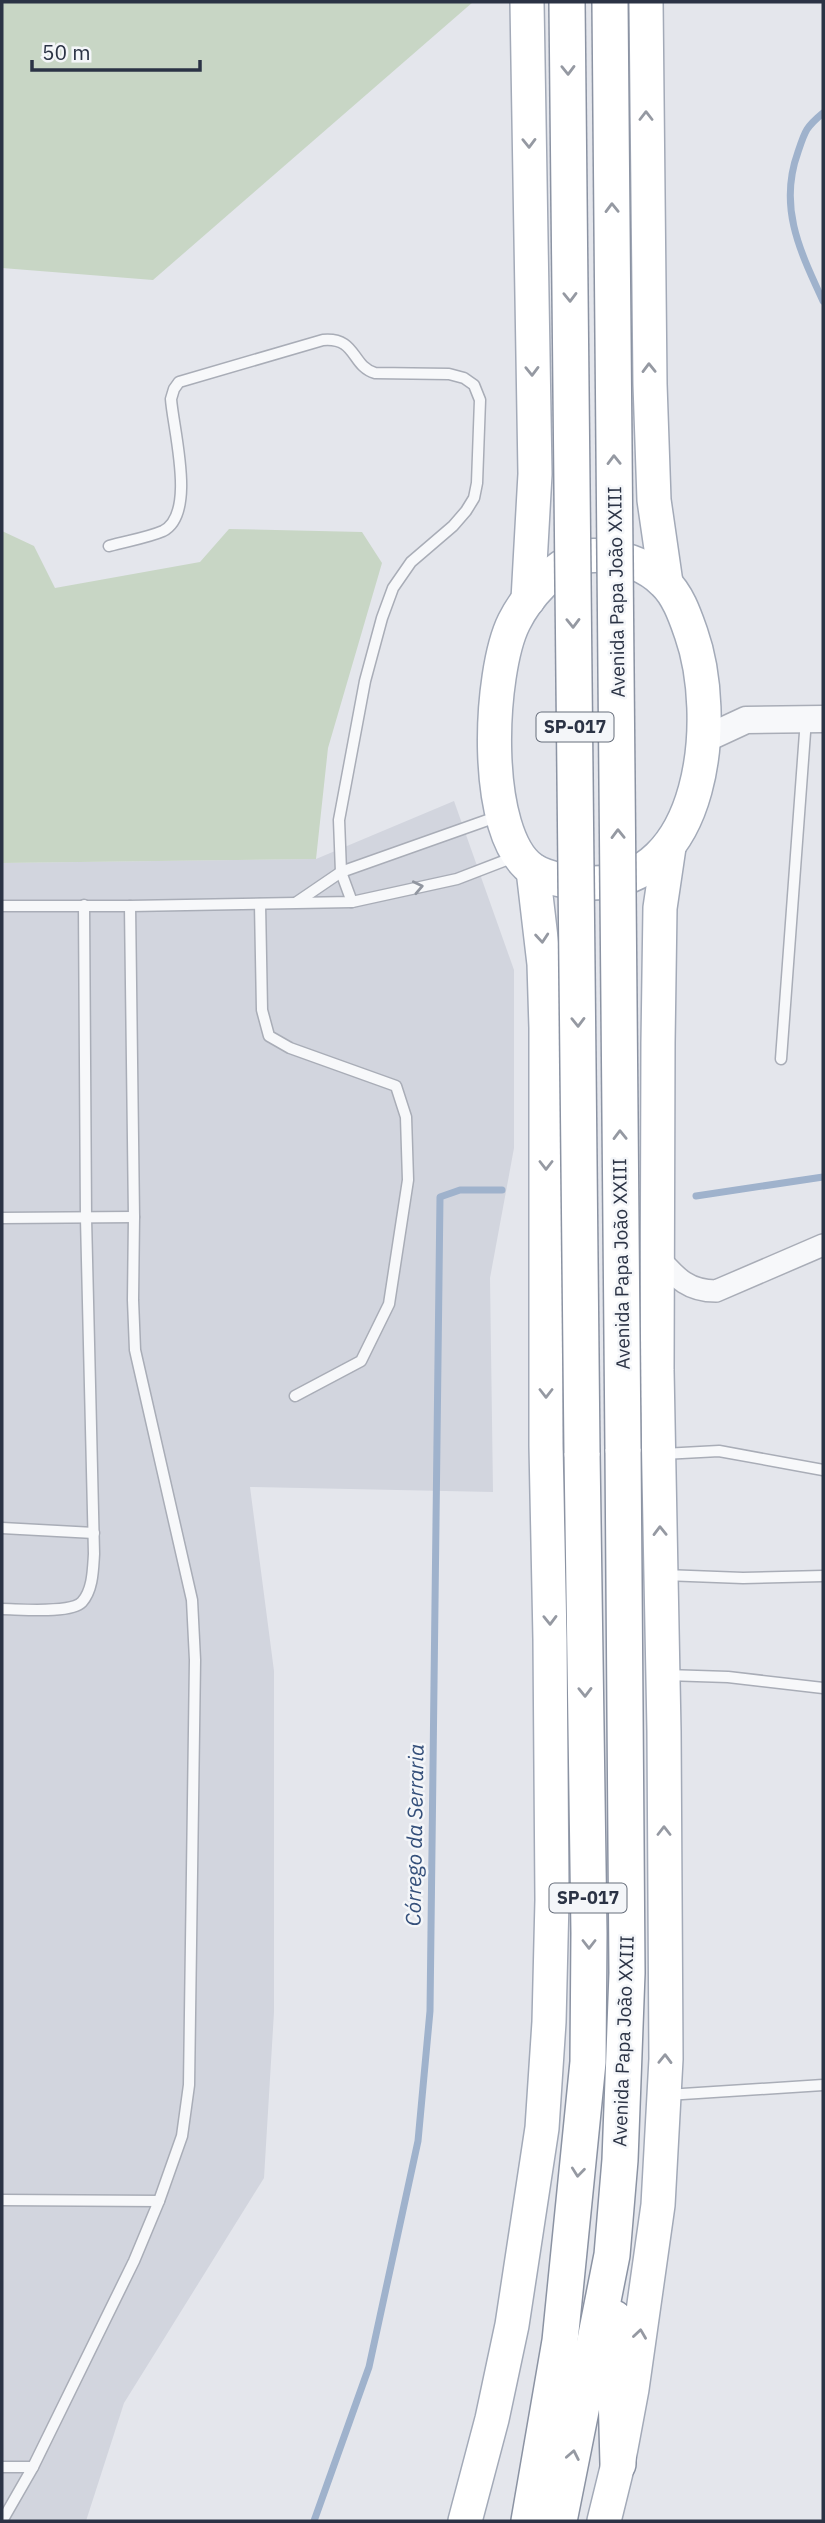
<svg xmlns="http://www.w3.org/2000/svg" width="825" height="2523" font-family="'IBM Plex Sans',sans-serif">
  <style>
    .built { fill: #d2d5de }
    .green { fill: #c8d6c5 }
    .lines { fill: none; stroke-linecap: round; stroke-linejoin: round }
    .stream { stroke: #9fb2cc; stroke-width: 7 }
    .service-casing { stroke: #a9adb7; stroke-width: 13 }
    .minor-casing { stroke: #a9adb7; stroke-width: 24 }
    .tertiary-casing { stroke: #a9adb7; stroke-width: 29 }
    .primary-casing { stroke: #a3aab8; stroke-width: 36 }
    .trunk-casing { stroke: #8b93a3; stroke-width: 38 }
    .service { stroke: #f7f8fa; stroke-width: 10 }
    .minor { stroke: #f7f8fa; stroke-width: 21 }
    .tertiary { stroke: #f7f8fa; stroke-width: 26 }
    .primary { stroke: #fff; stroke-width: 33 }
    .trunk { stroke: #fff; stroke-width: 35 }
    .trunk-bridge-casing { stroke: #8b93a3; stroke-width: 38; stroke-linecap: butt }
    .trunk-bridge { stroke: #fff; stroke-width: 35 }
    .oneway { stroke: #9599a2 }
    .oneway2 { stroke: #9196a0 }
    .labels { text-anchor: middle; stroke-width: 5; stroke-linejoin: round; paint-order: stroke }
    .shield { fill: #f4f6f9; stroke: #676e7b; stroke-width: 2 }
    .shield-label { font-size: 18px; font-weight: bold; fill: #2b3345 }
    .street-label { font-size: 19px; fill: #2b3345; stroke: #f4f6f9 }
    .water-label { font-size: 21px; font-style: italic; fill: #344f7a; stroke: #f4f6f9 }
  </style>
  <rect width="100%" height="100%" fill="#e4e6ec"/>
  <polygon class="built" points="454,801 514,970 514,1148 490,1278 493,1492 250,1487 274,1671 274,2012 264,2178 124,2403 86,2521 2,2521 2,863 316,859"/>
  <g class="green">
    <polygon points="2,2 473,2 153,280 2,268"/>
    <polygon points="229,529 362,532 382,563 328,748 316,859 2,863 2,531 34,546 55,588 200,562"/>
  </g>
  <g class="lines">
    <g class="stream">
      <path d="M823 113C806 127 805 131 798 152 778 207 800 251 823 301"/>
      <polyline points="696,1196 823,1177"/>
      <polyline points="314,2521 369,2367 418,2141 430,2011 440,1197 460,1190 502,1190"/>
    </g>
    <defs>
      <g id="service">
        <path d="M109 546C126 541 147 538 163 531 197 514 173 429 171 399L174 389 179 382 323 340C357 337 351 366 375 373L449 374 464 378 474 385 480 400 477 483 474 498 466 511 453 526 411 562 393 588 382 618 365 681 339 820 341 872 352 902"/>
        <polyline points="297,902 341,872 499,816"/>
        <polyline points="260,904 262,1010 269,1036 290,1048 396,1086 406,1117 408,1180 389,1304 361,1361 295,1396"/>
        <polyline points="2,906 130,906 352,902 457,879 514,857"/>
        <polyline points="781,1059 806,719"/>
        <polyline points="2,1218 134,1217"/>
        <polyline points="663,1454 719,1451 823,1470"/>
        <polyline points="2,1528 94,1533"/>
        <polyline points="664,1575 743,1578 823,1576"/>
        <path d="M2 1609C19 1609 71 1614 82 1602 93 1590 93 1569 94 1554L86 1218 84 905"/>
        <polyline points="666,1675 728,1677 823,1688"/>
        <polyline points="667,2095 823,2085"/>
        <polyline points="2,2200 159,2201"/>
        <polyline points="2,2467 33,2467"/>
        <polyline points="2,2521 33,2467 134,2261 159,2201 182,2136 189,2085 195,1660 192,1600 135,1350 133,1300 134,1217 130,906"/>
      </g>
      <path id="minor" d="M658 1257C676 1277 687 1291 716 1291L823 1245"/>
      <polyline id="tertiary" points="705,739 746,720 823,719"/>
      <g id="primary">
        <polyline points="527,2 535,474 528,600"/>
        <polyline points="646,2 650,384 654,500 666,583"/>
        <path d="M602 555C625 558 647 565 664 582 678 595 685 616 691 633 720 715 707 886 589 883 572 883 547 879 533 870 481 835 489 672 514 622 527 596 553 567 581 557 588 555 596 556 602 555Z"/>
        <polyline points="465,2521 492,2419 512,2325 542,2128 549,2022 552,1900 550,1639 546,1446 546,1028 544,964 533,870"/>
        <polyline points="604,2521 618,2464 632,2389 658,2205 666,2059 664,1731 657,1370 658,1043 660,908 669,847"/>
      </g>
      <g id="trunk">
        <polyline points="614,2318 618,2464"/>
        <polyline points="529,2521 560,2341 588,2062 589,1933 582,1453"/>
        <polyline points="559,2521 612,2255 620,2160 627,1973 623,1449"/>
      </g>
    </defs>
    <use href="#service" class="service-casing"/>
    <use href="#minor" class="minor-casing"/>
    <use href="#tertiary" class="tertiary-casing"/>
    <use href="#primary" class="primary-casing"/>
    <use href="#trunk" class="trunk-casing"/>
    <use href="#service" class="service"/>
    <use href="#minor" class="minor"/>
    <use href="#tertiary" class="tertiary"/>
    <use href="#primary" class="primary"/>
    <use href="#trunk" class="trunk"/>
    <defs>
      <g id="trunk-bridge">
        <polyline points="567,2 582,1453"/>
        <polyline points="610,2 623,1449"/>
      </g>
    </defs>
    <use href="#trunk-bridge" class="trunk-bridge-casing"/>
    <use href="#trunk-bridge" class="trunk-bridge"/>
  </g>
  <defs><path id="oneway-chevron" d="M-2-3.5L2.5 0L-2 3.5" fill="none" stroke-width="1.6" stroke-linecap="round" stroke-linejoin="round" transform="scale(1.75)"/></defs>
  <g class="oneway">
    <use href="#oneway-chevron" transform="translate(568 70) rotate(89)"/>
    <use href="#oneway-chevron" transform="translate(646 116) rotate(-90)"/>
    <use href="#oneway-chevron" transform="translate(529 143) rotate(89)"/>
    <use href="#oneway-chevron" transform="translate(612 208) rotate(-91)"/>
    <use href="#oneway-chevron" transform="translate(570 297) rotate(89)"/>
    <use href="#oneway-chevron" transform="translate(649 368) rotate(-91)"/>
    <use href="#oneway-chevron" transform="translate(532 371) rotate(89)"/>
    <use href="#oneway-chevron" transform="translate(614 460) rotate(-91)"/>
    <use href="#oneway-chevron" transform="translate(573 623) rotate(89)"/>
    <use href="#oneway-chevron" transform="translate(618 834) rotate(-91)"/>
    <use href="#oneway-chevron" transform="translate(542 938) rotate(85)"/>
    <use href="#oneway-chevron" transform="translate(578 1022) rotate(89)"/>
    <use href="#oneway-chevron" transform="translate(620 1135) rotate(-91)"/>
    <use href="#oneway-chevron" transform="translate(546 1165) rotate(90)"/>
    <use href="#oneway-chevron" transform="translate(546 1393) rotate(90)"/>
    <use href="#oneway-chevron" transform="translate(660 1531) rotate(-91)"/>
    <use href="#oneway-chevron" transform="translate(550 1620) rotate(89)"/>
    <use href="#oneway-chevron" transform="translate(585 1692) rotate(89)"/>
    <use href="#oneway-chevron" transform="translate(664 1831) rotate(-90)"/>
    <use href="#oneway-chevron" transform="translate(589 1944) rotate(90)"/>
    <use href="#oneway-chevron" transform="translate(665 2059) rotate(-89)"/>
    <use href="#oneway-chevron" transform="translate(578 2172) rotate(96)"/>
    <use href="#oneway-chevron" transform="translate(640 2334) rotate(-82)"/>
    <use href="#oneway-chevron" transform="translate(573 2455) rotate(-79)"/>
  </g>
  <use class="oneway2" href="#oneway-chevron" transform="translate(418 887) rotate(-12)"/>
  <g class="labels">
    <g class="shield">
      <rect x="536.5" y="712.5" width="77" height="29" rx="5"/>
      <rect x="549.5" y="1883.5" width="77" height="29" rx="5"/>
    </g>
    <g class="shield-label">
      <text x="575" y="733">SP-017</text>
      <text x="588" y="1904">SP-017</text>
    </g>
    <g class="street-label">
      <text transform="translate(616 592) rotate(-91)" y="7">Avenida Papa João XXIII</text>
      <text transform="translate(621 1264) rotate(-91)" y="7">Avenida Papa João XXIII</text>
      <text transform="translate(623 2041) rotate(-88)" y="7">Avenida Papa João XXIII</text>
    </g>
    <g class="water-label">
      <text transform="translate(415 1835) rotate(-89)" y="7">Córrego da Serraria</text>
    </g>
  </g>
  <rect width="825" height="2523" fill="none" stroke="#2b3345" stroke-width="7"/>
  <path d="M32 60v10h168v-10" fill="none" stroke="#2b3345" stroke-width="3.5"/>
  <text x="42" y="60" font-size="21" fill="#2b3345" stroke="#f4f6f9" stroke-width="5" paint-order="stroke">50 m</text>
</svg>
